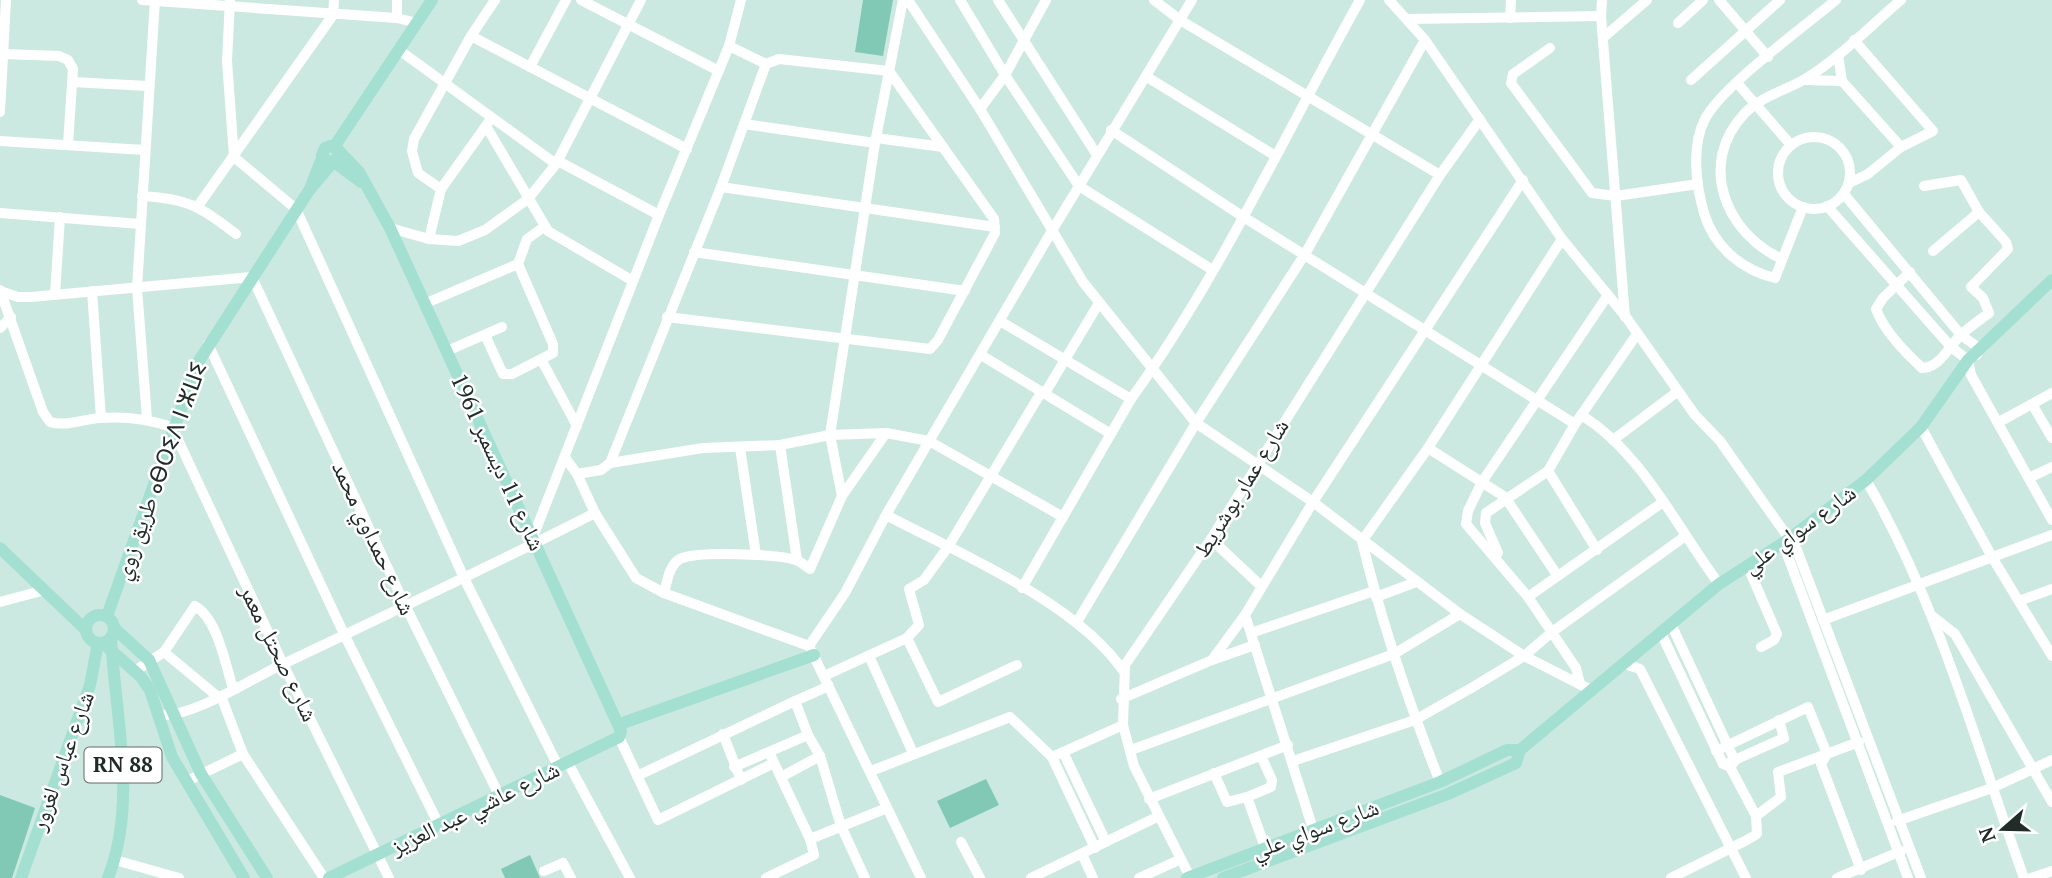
<svg xmlns="http://www.w3.org/2000/svg" width="2052" height="878" font-family="'PT Serif','Noto Naskh Arabic','Noto Sans Tifinagh',serif">
  <style>
    .green { fill: #81c8b5 }
    .lines { fill: none; stroke-linecap: round; stroke-linejoin: round }
    .minor { stroke: #fff; stroke-width: 10 }
    .major { stroke: #a4e0d1; stroke-width: 12 }
    .labels { text-anchor: middle; stroke-width: 5; stroke-linejoin: round; paint-order: stroke }
    .shield { fill: #fff; stroke: #646b69; stroke-width: 2 }
    .shield-label { font-size: 21px; font-weight: bold; fill: #212c29 }
    .street-label { font-size: 23px; fill: #212c29; stroke: #fff }
  </style>
  <rect width="100%" height="100%" fill="#cbe9e0"/>
  <g class="green">
    <polygon points="863,0 893,0 883,56 855,52"/>
    <polygon points="986,779 999,805 950,828 937,801"/>
    <polygon points="0,795 35,808 12,878 0,878"/>
    <polygon points="530,855 540,878 505,878 501,869"/>
  </g>
  <g class="lines">
    <g class="minor">
      <polyline points="142,0 397,18 417,23"/>
      <polyline points="230,0 227,61 234,157 296,209 465,580 559,768"/>
      <polyline points="581,0 719,71"/>
      <polyline points="908,0 980,109 1083,282 1196,423 1313,502 1460,614 1524,656 1591,690"/>
      <polyline points="960,0 1005,75 1079,186 1211,269"/>
      <polyline points="998,0 1097,155"/>
      <polyline points="1154,0 1180,20 1440,175"/>
      <polyline points="1389,0 1425,40 1562,239 1626,317 1695,415 1720,441 1797,550 1921,878"/>
      <polyline points="1602,0 1601,16 1625,317"/>
      <polyline points="1719,0 1768,57"/>
      <polyline points="397,18 397,0"/>
      <polyline points="1510,18 1511,0"/>
      <polyline points="1408,19 1601,16"/>
      <polyline points="1678,23 1703,0"/>
      <polyline points="471,36 687,149"/>
      <polyline points="1604,37 1647,0"/>
      <polyline points="1854,40 1933,131 1901,147"/>
      <polyline points="1550,48 1513,74 1511,83 1592,193 1616,196 1698,184"/>
      <polyline points="399,50 556,164"/>
      <polyline points="4,54 59,56 68,60 73,69 68,144"/>
      <polyline points="1838,55 1842,81 1901,147 1868,174 1849,183"/>
      <polyline points="530,67 566,0"/>
      <polyline points="1147,77 1274,155"/>
      <polyline points="1691,80 1780,0"/>
      <polyline points="1804,80 1842,81"/>
      <polyline points="72,82 148,86"/>
      <polyline points="1738,84 1791,145"/>
      <polyline points="980,109 1005,75 1046,0"/>
      <polyline points="0,112 6,0"/>
      <polyline points="744,124 875,143"/>
      <polyline points="486,126 548,231 633,281"/>
      <polyline points="1111,130 1242,216 1575,424"/>
      <circle cx="1814" cy="173" r="36"/>
      <polyline points="876,138 943,147"/>
      <polyline points="0,141 144,150"/>
      <polyline points="558,161 659,215"/>
      <polyline points="721,187 995,227"/>
      <polyline points="441,189 418,173 412,151 414,139 471,36 495,0"/>
      <polyline points="1844,194 1961,335 1979,348 1977,355"/>
      <path d="M142 196C189 199 199 206 236 234"/>
      <polyline points="198,206 333,15 334,0"/>
      <polyline points="1827,206 1951,347 1968,360 1971,375 2052,520"/>
      <path d="M1803 207 1775 278C1742 270 1714 247 1704 213 1696 185 1691 146 1705 119 1722 86 1805 26 1836 0"/>
      <polyline points="0,213 140,224"/>
      <polyline points="390,228 429,239 458,241 485,230 528,199 556,164 641,0"/>
      <polyline points="429,239 441,189 488,123"/>
      <polyline points="1933,251 1979,212"/>
      <polyline points="694,252 965,291"/>
      <path d="M1782 259C1725 233 1697 163 1745 113 1763 95 1785 91 1805 79 1840 58 1870 26 1901 0"/>
      <path d="M1910 272 1883 298 1876 309C1884 331 1905 352 1922 368 1941 367 1948 347 1961 335 1969 327 1980 320 1989 313L1983 298 1971 287 2008 249 2006 242 1979 212 1961 180 1924 186"/>
      <path d="M0 290 43 412 50 422C66 427 84 419 100 418 125 416 148 419 172 427L283 664 389 878"/>
      <polyline points="0,291 18,297 31,297 252,277 405,605 500,797"/>
      <polyline points="92,291 101,418"/>
      <polyline points="55,295 60,217"/>
      <polyline points="1608,295 1482,482 1468,511 1466,524 1528,597 1663,502"/>
      <polyline points="424,304 518,264"/>
      <polyline points="667,317 930,349 938,340 995,233 994,219 889,71 779,59 766,64 729,46"/>
      <polyline points="1000,321 1131,399"/>
      <polyline points="0,328 11,317"/>
      <polyline points="485,335 503,374 512,374 553,353 553,344 518,264 527,239 544,227"/>
      <polyline points="208,344 345,636 439,825"/>
      <polyline points="447,351 502,327"/>
      <polyline points="981,355 1111,434"/>
      <polyline points="542,361 577,426"/>
      <polyline points="1045,393 1099,303"/>
      <polyline points="2032,404 2052,438"/>
      <path d="M1581 415C1641 451 1678 529 1719 584"/>
      <polyline points="147,419 137,288 155,0"/>
      <polyline points="1999,422 2052,393"/>
      <polyline points="1921,427 1992,557 2052,656"/>
      <polyline points="1613,440 1677,392"/>
      <polyline points="780,445 797,560"/>
      <polyline points="740,448 756,555"/>
      <polyline points="1428,448 1505,497 1557,575"/>
      <polyline points="566,459 577,474 601,470 610,463 703,448 780,445 830,435 886,433 929,441 1063,517"/>
      <polyline points="610,463 721,187 766,64"/>
      <polyline points="1548,471 1597,550"/>
      <polyline points="577,474 595,513 636,578 664,593 809,646"/>
      <polyline points="2029,478 2052,467"/>
      <path d="M1866 480C1938 603 1976 745 2024 878"/>
      <polyline points="842,496 886,433"/>
      <path d="M886 515C960 554 1078 603 1124 672"/>
      <polyline points="533,537 659,215 729,46 741,0"/>
      <polyline points="1211,539 1261,586"/>
      <polyline points="1789,539 1787,554 1908,878"/>
      <polyline points="1498,553 1485,523 1486,513 1548,471 1575,424 1637,334"/>
      <polyline points="1748,567 1777,634 1774,640 1761,647"/>
      <path d="M1022 588 1131 399C1220 276 1286 132 1360 0"/>
      <path d="M664 593C667 582 669 565 680 559 697 551 778 554 796 560 801 562 806 566 810 569L842 496 830 435 875 143 903 0"/>
      <polyline points="1376,597 1416,582"/>
      <polyline points="1528,597 1576,668 1580,684"/>
      <polyline points="2019,601 2052,589"/>
      <polyline points="0,602 45,590"/>
      <polyline points="1245,615 1313,829"/>
      <polyline points="1932,616 1955,634 2052,802"/>
      <polyline points="1823,620 2052,535"/>
      <polyline points="1077,622 1196,423 1305,254 1425,40"/>
      <polyline points="1671,624 1735,761 1730,767"/>
      <polyline points="1251,633 1374,591"/>
      <polyline points="1661,633 1723,764 1730,767 1756,816 1757,834 1747,840 1671,878"/>
      <polyline points="907,638 919,625 909,589 924,580 948,547 1042,391"/>
      <polyline points="164,652 217,696"/>
      <polyline points="869,656 913,753"/>
      <polyline points="1212,660 1255,645"/>
      <polyline points="1624,664 1640,669 1746,878"/>
      <path d="M135 671 164 652 195 606C218 619 225 664 233 688"/>
      <polyline points="824,676 907,638 938,702 1017,665"/>
      <polyline points="221,696 243,754 324,878"/>
      <polyline points="1121,699 1212,660 1245,615 1313,502 1523,180"/>
      <polyline points="795,701 829,686"/>
      <path d="M159 715C192 718 249 680 281 665 386 615 491 566 595 513"/>
      <polyline points="723,734 741,780"/>
      <polyline points="619,737 658,820 774,763"/>
      <polyline points="1131,750 1394,654 1460,614"/>
      <polyline points="1716,751 1808,707 1827,754 1821,764 1861,870"/>
      <polyline points="769,752 810,839 887,808"/>
      <polyline points="1063,752 1106,842"/>
      <polyline points="1261,756 1272,780 1271,787 1247,797 1267,853"/>
      <polyline points="1052,757 1095,848"/>
      <polyline points="1293,761 1415,720 1473,687 1524,656 1552,632 1684,537"/>
      <polyline points="1730,762 1784,738 1779,720"/>
      <polyline points="568,763 630,878"/>
      <polyline points="734,767 808,735"/>
      <polyline points="871,771 1010,717 1052,757 1123,725"/>
      <polyline points="1214,773 1227,802 1247,797"/>
      <polyline points="637,776 795,701 808,735 820,756 841,826 865,878"/>
      <polyline points="781,777 820,756"/>
      <polyline points="187,781 243,754"/>
      <path d="M1440 782C1409 704 1382 624 1362 541L1428 448 1562 239"/>
      <polyline points="1149,799 1288,745"/>
      <polyline points="1756,816 1781,797 1778,772 1859,742"/>
      <polyline points="1897,821 1992,788 2052,760"/>
      <polyline points="961,842 980,878"/>
      <polyline points="1082,854 1093,878"/>
      <polyline points="115,860 179,878"/>
      <polyline points="544,871 563,863 571,878"/>
      <polyline points="1190,877 1134,766 1123,725 1125,665 1211,539 1440,175 1480,119"/>
      <polyline points="766,878 814,855 810,839"/>
      <polyline points="921,878 809,646 845,593 886,515 1053,229 1192,0"/>
      <polyline points="1031,878 1157,817"/>
      <polyline points="1139,878 1179,860"/>
      <polyline points="1837,878 1901,851"/>
      <polyline points="2031,878 2052,871"/>
    </g>
    <g class="major">
      <polyline points="334,147 432,0"/>
      <polyline points="322,158 310,189 332,163"/>
      <polyline points="334,162 338,158 338,150 331,146 325,148 322,155 324,160 334,162 361,182"/>
      <polyline points="0,548 85,629"/>
      <circle cx="100" cy="629" r="14"/>
      <polyline points="107,616 197,364 310,189"/>
      <polyline points="114,628 149,660 201,774 267,878"/>
      <polyline points="103,643 141,677 150,690 172,757 244,878"/>
      <polyline points="620,724 814,655"/>
      <polyline points="21,878 90,685 98,643"/>
      <path d="M108 878C138 801 115 717 111 637"/>
      <polyline points="329,878 619,737 621,731 390,228 359,172 338,150"/>
      <polyline points="1187,878 1440,782 1507,750 1520,750"/>
      <polyline points="1223,878 1448,794 1516,763 1520,750 1719,584 1789,539 1866,480 1921,427 1968,360 2052,280"/>
    </g>
  </g>
  <g class="labels">
    <rect class="shield" x="84.5" y="747.5" width="77" height="35" rx="5"/>
    <g class="shield-label">
      <text x="123" y="772">RN 88</text>
    </g>
    <g class="street-label">
      <text transform="translate(498 462) rotate(65)" y="8">شارع 11 ديسمبر 1961</text>
      <text transform="translate(160 471) rotate(-70)" y="8">طريق زوي ⴰⴱⵔⵉⴷ ⵏ ⵣⵡⵉ</text>
      <text transform="translate(1241 488) rotate(-58)" y="8">شارع عمار بوشريط</text>
      <text transform="translate(1799 529) rotate(-36)" y="8">شارع سواي علي</text>
      <text transform="translate(374 538) rotate(65)" y="8">شارع حمداوي محمد</text>
      <text transform="translate(279 653) rotate(64)" y="8">شارع صحتل معمر</text>
      <text transform="translate(62 761) rotate(-70)" y="8">شارع عباس لغرور</text>
      <text transform="translate(475 808) rotate(-26)" y="8">شارع عاشي عبد العزيز</text>
      <text transform="translate(1315 829) rotate(-20)" y="8">شارع سواي علي</text>
    </g>
  </g>
  <g transform="translate(2003 829) rotate(250)" stroke="#ffffff" stroke-width="5" paint-order="stroke">
  <path d="M0-5L12 26L0 18L-12 26Z" fill="#212c29"/>
  <text y="-10" font-size="19" font-weight="bold" text-anchor="middle" fill="#212c29">N</text>
  </g>
</svg>
